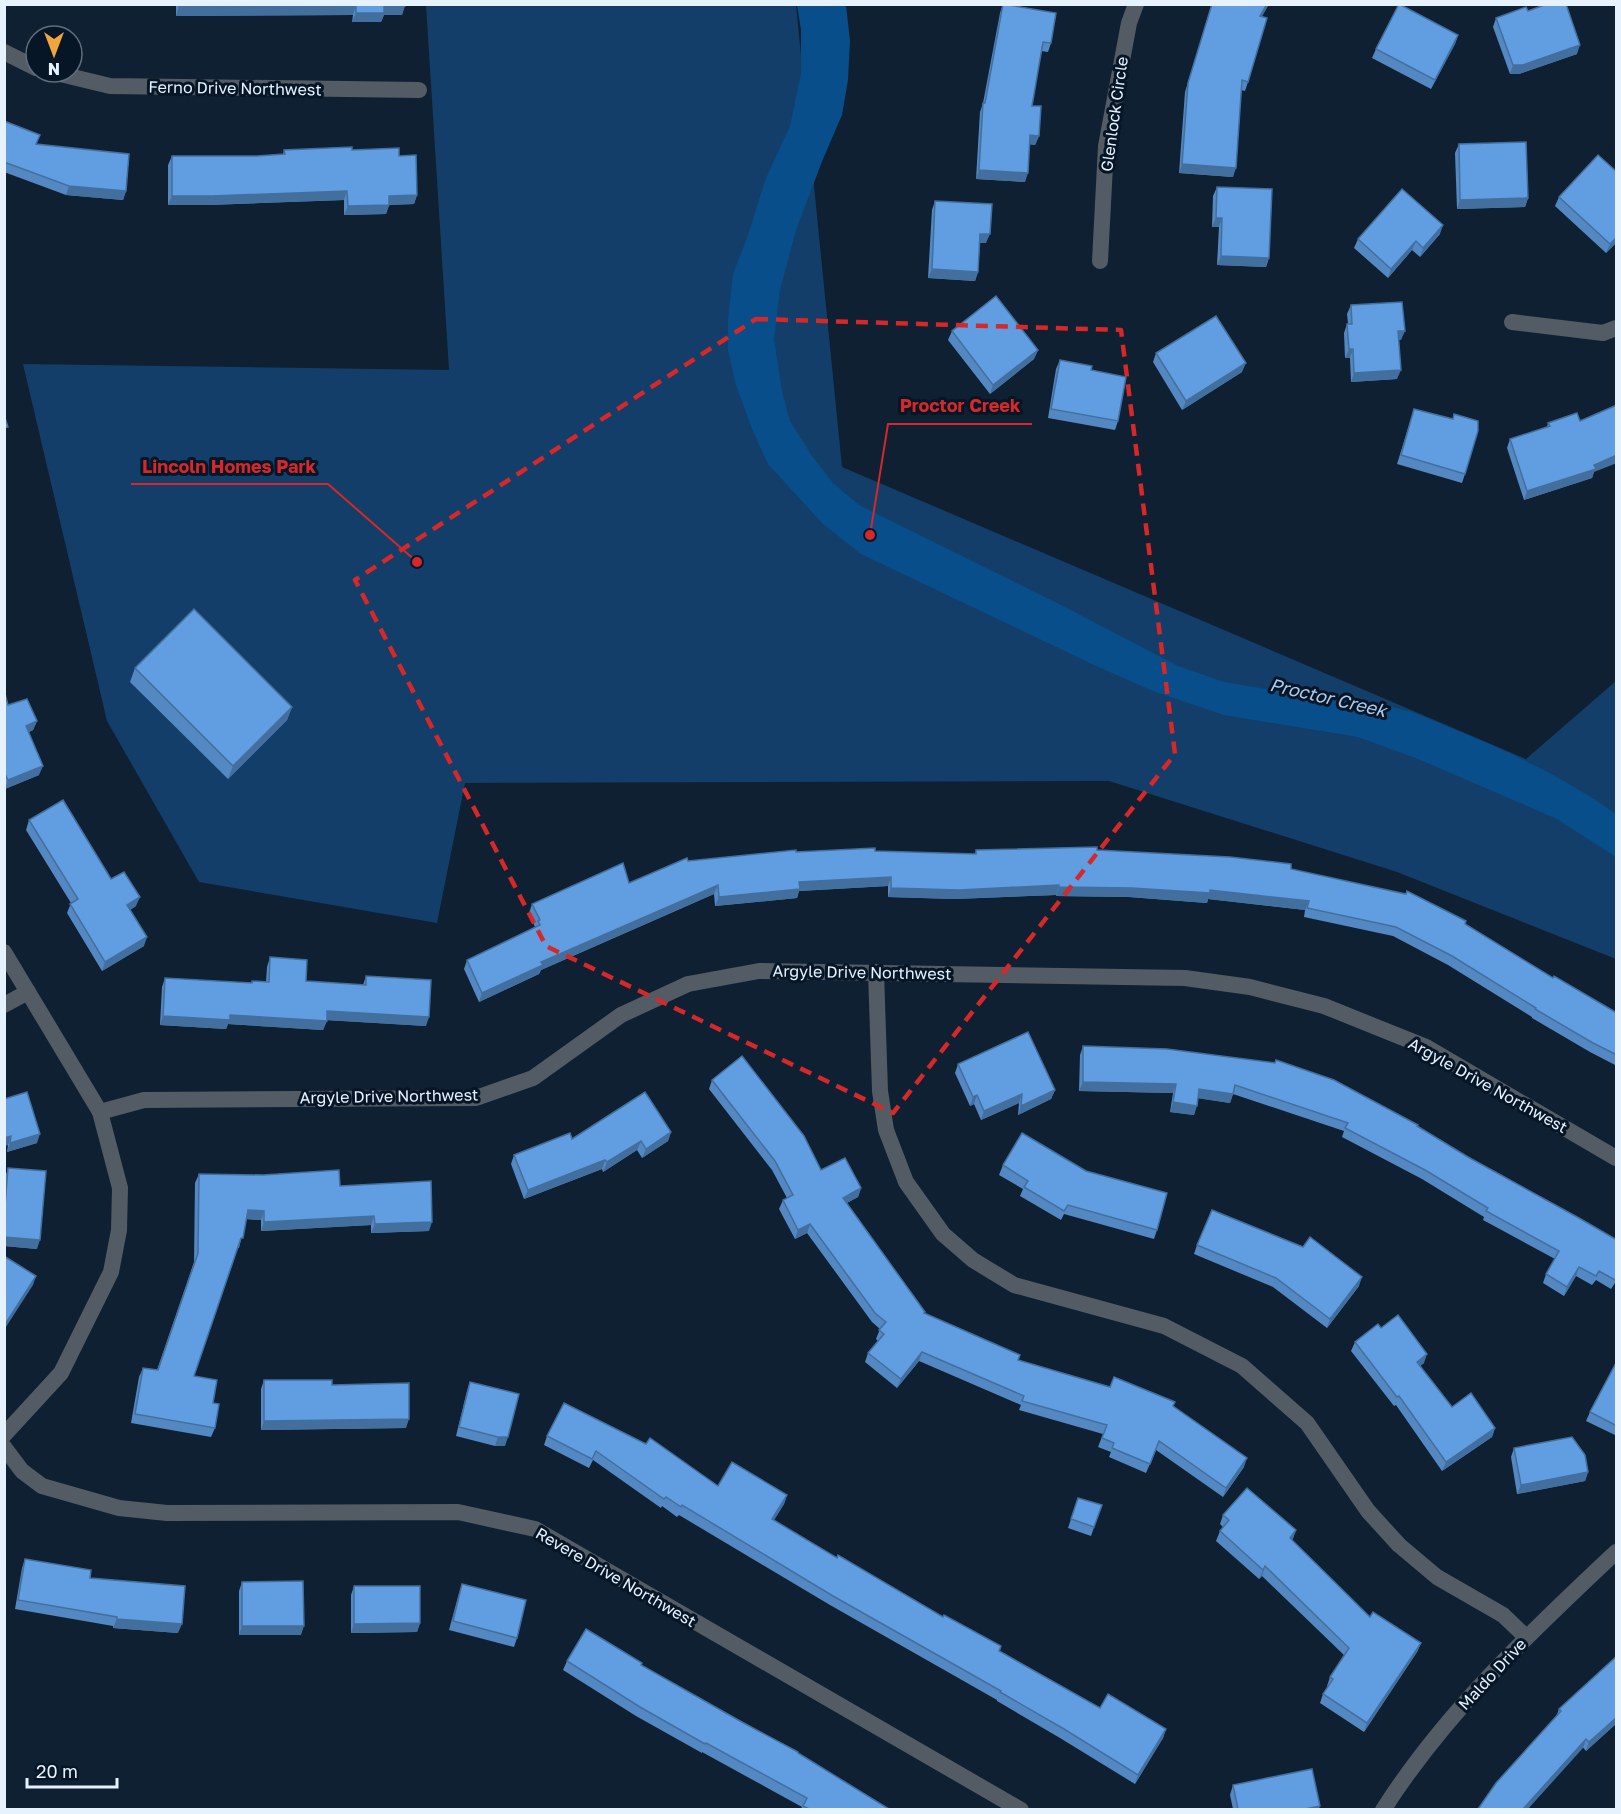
<svg xmlns="http://www.w3.org/2000/svg" width="1621" height="1814" font-family="'Golos Text',sans-serif">
  <style>
    .green { fill: #133e69 }
    .water { fill: #084e8a }
    .lines { fill: none; stroke-linecap: round; stroke-linejoin: round }
    .minor { stroke: #535b65; stroke-width: 16 }
    .wall { fill: #5388c2 }
    .shaded-wall { fill: #436f9e }
    .building { fill: #609ee1; stroke: #436f9e; stroke-width: 1.5 }
    .marked { fill: none; stroke: #d62828; stroke-width: 4.5; stroke-dasharray: 12 8; stroke-linejoin: round }
    .labels { text-anchor: middle; stroke-width: 6; stroke-linejoin: round; paint-order: stroke }
    .street-label { font-size: 16px; fill: #e7f2ff; stroke: #071627 }
    .water-label { font-size: 18px; font-style: italic; fill: #accbee; stroke: #071627 }
    .leader { fill: none; stroke: #d62828; stroke-width: 2 }
    .callout-dot { fill: #d62828; stroke: #071627; stroke-width: 2 }
    .callout-label { font-size: 18px; text-anchor: middle; font-weight: bold; fill: #d62828; stroke: #071627; stroke-width: 6; stroke-linejoin: round; paint-order: stroke }
  </style>
  <rect width="100%" height="100%" fill="#0f2032"/>
  <polygon class="green" points="426,5 796,5 842,467 1526,759 1616,681 1616,959 1397,872 1109,781 465,783 437,923 199,882 107,721 23,364 449,370"/>
  <path class="water" d="M797,5H846L850,41L848,80L842,115L823,159L796,230L780,290L774,339L782,391L790,421L812,456L834,484L859,505L1063,606L1178,666L1224,682L1290,693L1298,691C1336,696 1374,701 1411,712C1427,717 1443,725 1458,731C1513,753 1568,780 1616,814V857L1557,819L1418,759L1358,737L1224,715L1153,691L1096,666L861,554L823,524L768,464L752,429L736,385L728,350V320L733,274L747,238L766,178L790,126L801,74V30Z"/>
  <g class="lines">
    <g class="minor">
      <polyline points="4,52 36,68"/>
      <polyline points="52,72 110,86 419,90"/>
      <polyline points="1100,261 1106,146 1129,23 1136,4"/>
      <polyline points="1512,322 1603,333 1616,328"/>
      <polyline points="4,952 100,1112 120,1188 119,1230 111,1272 61,1373 4,1435"/>
      <polyline points="876,972 880,1091 886,1130 906,1182 943,1234 973,1260 1014,1285 1164,1326 1242,1366 1307,1423 1368,1511 1399,1545 1437,1577 1503,1615 1526,1637"/>
      <polyline points="4,1005 28,992"/>
      <polyline points="100,1112 144,1100 476,1098 533,1078 621,1015 688,984 759,971 1185,978 1250,987 1324,1006 1426,1047 1616,1158"/>
      <polyline points="4,1447 22,1471 42,1486 119,1508 167,1513 458,1512 535,1529 1021,1810"/>
      <path d="M1383,1810C1446,1711 1532,1631 1616,1552"/>
    </g>
  </g>
  <g class="wall">
    <polygon points="176,4 405,4 402,15 384,15 381,22 352,22 353,15 176,16"/>
    <polygon points="1003,4 1051,43 1048,52 1041,51 1032,106 1039,136 1035,145 1030,144 1025,182 976,179 980,112 983,103 1000,13"/>
    <polygon points="1212,4 1269,4 1262,16 1248,82 1245,91 1241,90 1233,177 1179,173 1185,92"/>
    <polygon points="1528,11 1577,54 1519,74 1510,74 1493,27 1496,18"/>
    <polygon points="1458,35 1455,44 1431,89 1372,58 1376,49"/>
    <polygon points="4,121 36,144 126,191 123,200 66,195 4,172"/>
    <polygon points="1459,144 1528,198 1525,207 1457,209 1455,153"/>
    <polygon points="284,150 352,150 399,156 417,195 414,204 389,205 386,214 344,215 344,200 209,205 168,205 168,165 172,156 257,156 283,154"/>
    <polygon points="1617,172 1617,242 1606,253 1555,206 1559,197"/>
    <polygon points="1217,187 1269,258 1266,267 1217,265 1219,227 1212,227 1213,196"/>
    <polygon points="935,201 986,243 980,243 978,272 975,281 928,278 932,210"/>
    <polygon points="1440,234 1420,257 1412,250 1388,278 1354,248 1358,239"/>
    <polygon points="1351,305 1401,340 1399,340 1397,379 1351,382 1350,358 1345,358 1344,333 1347,324 1348,324 1347,314"/>
    <polygon points="952,331 1038,350 1034,359 990,394 948,340"/>
    <polygon points="1156,353 1242,372 1182,410 1153,362"/>
    <polygon points="1060,360 1091,370 1118,421 1115,430 1048,418 1056,369"/>
    <polygon points="1414,409 1465,474 1462,483 1397,464"/>
    <polygon points="1548,423 1594,472 1592,478 1524,500 1507,448 1510,439 1547,427"/>
    <polygon points="135,668 292,707 287,720 228,779 130,682"/>
    <polygon points="4,690 8,705 37,721 33,730 29,732 39,775 5,789"/>
    <polygon points="29,820 111,879 136,906 130,910 144,946 102,971 67,913 71,903 26,830"/>
    <polygon points="976,850 1097,850 1291,869 1465,924 1553,978 1617,1013 1617,1066 1590,1052 1532,1018 1532,1017 1448,965 1393,936 1304,917 1305,910 1208,899 1207,903 1129,897 1056,896 1056,895 955,899 888,897 888,886 799,891 797,898 715,906 714,894 541,970 539,974 479,1002 464,969 467,960 535,927 529,913 532,904 629,883 688,861 796,852 875,851 975,854"/>
    <polygon points="270,957 306,981 363,985 366,976 426,1026 327,1020 323,1030 228,1024 226,1029 160,1025 162,987 165,978 252,983 252,981 266,982 267,967"/>
    <polygon points="1083,1046 1417,1127 1468,1157 1617,1240 1617,1280 1611,1289 1596,1280 1592,1285 1576,1276 1564,1296 1543,1283 1546,1274 1555,1259 1483,1220 1484,1217 1422,1179 1342,1137 1344,1131 1233,1094 1230,1103 1198,1098 1194,1115 1170,1112 1173,1093 1079,1091 1080,1055"/>
    <polygon points="958,1064 1055,1090 1051,1099 1018,1115 1019,1103 981,1120 974,1104 970,1106 955,1073"/>
    <polygon points="712,1080 821,1170 861,1188 858,1197 847,1203 925,1312 924,1314 1018,1360 1173,1406 1244,1467 1223,1497 1156,1450 1146,1473 1109,1457 1111,1452 1098,1447 1103,1434 1019,1410 1021,1405 919,1361 897,1388 865,1362 868,1353 878,1341 876,1339 880,1329 872,1322 807,1233 795,1239 779,1209 783,1200 787,1198 772,1170 709,1089"/>
    <polygon points="27,1092 37,1143 7,1152 8,1145 4,1146"/>
    <polygon points="671,1132 668,1141 642,1158 637,1150 603,1172 602,1169 524,1199 511,1164 514,1155 572,1139"/>
    <polygon points="1003,1165 1157,1230 1154,1239 1064,1214 1061,1220 1020,1196 1023,1189 999,1175"/>
    <polygon points="8,1168 37,1249 4,1246 4,1185 5,1178"/>
    <polygon points="199,1174 340,1186 429,1231 371,1233 371,1225 261,1231 261,1220 246,1219 239,1248 238,1248 194,1376 213,1403 215,1428 211,1437 131,1423 139,1377 143,1368 157,1370 194,1262 195,1183"/>
    <polygon points="1197,1245 1359,1286 1327,1328 1273,1287 1194,1254"/>
    <polygon points="1381,1328 1424,1363 1420,1366 1452,1407 1495,1428 1492,1437 1442,1471 1396,1405 1394,1406 1351,1351 1355,1342"/>
    <polygon points="1617,1361 1617,1436 1586,1421 1590,1412"/>
    <polygon points="264,1380 332,1385 406,1428 261,1430 261,1389"/>
    <polygon points="470,1382 505,1446 495,1446 456,1436 467,1391"/>
    <polygon points="547,1436 718,1486 787,1495 784,1504 774,1520 837,1558 943,1617 1001,1646 1000,1651 1100,1708 1166,1729 1163,1738 1135,1784 1060,1738 997,1701 997,1700 830,1605 679,1515 677,1517 662,1506 661,1508 593,1460 589,1468 544,1445"/>
    <polygon points="1514,1448 1588,1472 1585,1481 1517,1494 1511,1457"/>
    <polygon points="1078,1498 1102,1505 1091,1536 1068,1528"/>
    <polygon points="1223,1515 1296,1530 1292,1540 1370,1617 1421,1643 1417,1652 1364,1732 1320,1703 1323,1694 1328,1687 1327,1686 1330,1677 1345,1656 1262,1576 1259,1579 1216,1541 1220,1531 1223,1527 1220,1524"/>
    <polygon points="25,1559 90,1578 178,1633 113,1628 113,1626 15,1609 22,1568"/>
    <polygon points="242,1582 301,1635 239,1635 239,1591"/>
    <polygon points="462,1584 517,1638 514,1647 449,1630 459,1593"/>
    <polygon points="354,1586 420,1623 417,1632 351,1633 351,1595"/>
    <polygon points="1617,1656 1617,1723 1586,1751 1556,1717 1559,1709"/>
    <polygon points="567,1661 641,1665 798,1753 889,1809 801,1809 802,1807 702,1752 702,1753 636,1716 563,1670"/>
    <polygon points="1233,1785 1319,1809 1233,1809 1230,1795"/>
  </g>
  <g class="shaded-wall">
    <polygon points="1267,4 1269,4 1257,25 1260,16"/>
    <polygon points="356,5 353,15 176,16 179,6"/>
    <polygon points="384,5 405,6 402,15 384,15 381,22 352,22 356,13"/>
    <polygon points="1458,35 1455,44 1431,89 1435,80"/>
    <polygon points="1580,45 1577,54 1519,74 1510,74 1513,65"/>
    <polygon points="1030,135 1039,136 1035,145 1027,144"/>
    <polygon points="1182,164 1236,168 1233,177 1179,173"/>
    <polygon points="979,170 1028,173 1025,182 976,179"/>
    <polygon points="69,186 126,191 123,200 66,195"/>
    <polygon points="347,191 344,200 209,205 168,205 172,196"/>
    <polygon points="417,195 414,204 386,205 389,196"/>
    <polygon points="1528,198 1525,207 1457,209 1460,200"/>
    <polygon points="389,205 386,214 344,215 348,206"/>
    <polygon points="1216,218 1222,218 1219,227 1212,227"/>
    <polygon points="1443,225 1440,234 1420,257 1423,248"/>
    <polygon points="980,234 990,234 986,243 977,243"/>
    <polygon points="1617,237 1617,242 1606,253 1610,244"/>
    <polygon points="1416,241 1412,250 1388,278 1391,269"/>
    <polygon points="1221,256 1269,258 1266,267 1217,265"/>
    <polygon points="932,269 978,272 975,281 928,278"/>
    <polygon points="1398,331 1405,331 1401,340 1395,340"/>
    <polygon points="1349,349 1353,349 1350,358 1345,358"/>
    <polygon points="1038,350 1034,359 990,394 993,385"/>
    <polygon points="1246,363 1242,372 1182,410 1186,401"/>
    <polygon points="1401,370 1397,379 1351,382 1354,373"/>
    <polygon points="1617,455 1617,463 1594,472 1592,478 1524,500 1527,491"/>
    <polygon points="292,707 287,720 228,779 233,766"/>
    <polygon points="37,721 33,730 23,735 26,726"/>
    <polygon points="43,766 39,775 5,789 8,780"/>
    <polygon points="891,877 888,886 799,891 797,898 715,906 719,897 799,882"/>
    <polygon points="718,885 714,894 541,970 539,974 479,1002 482,993 541,962"/>
    <polygon points="1059,885 1056,895 955,899 888,897 891,888"/>
    <polygon points="1059,887 1210,890 1309,901 1305,910 1208,899 1207,903 1129,897 1056,896"/>
    <polygon points="140,897 136,906 124,914 127,905"/>
    <polygon points="147,937 144,946 102,971 105,962"/>
    <polygon points="327,1011 429,1017 426,1026 324,1020"/>
    <polygon points="230,1015 327,1021 323,1030 228,1024 226,1029 160,1025 163,1016"/>
    <polygon points="1083,1082 1176,1084 1173,1093 1079,1091"/>
    <polygon points="1199,1089 1233,1094 1230,1103 1196,1098"/>
    <polygon points="1055,1090 1051,1099 1018,1115 1021,1106"/>
    <polygon points="1022,1094 1019,1103 981,1120 984,1111"/>
    <polygon points="977,1095 974,1104 970,1106 973,1097"/>
    <polygon points="1173,1102 1197,1106 1194,1115 1170,1112"/>
    <polygon points="671,1132 668,1141 642,1158 646,1149"/>
    <polygon points="40,1134 37,1143 7,1152 10,1143"/>
    <polygon points="11,1136 8,1145 4,1146 4,1138"/>
    <polygon points="641,1141 637,1150 603,1172 607,1162"/>
    <polygon points="605,1160 602,1169 524,1199 528,1190"/>
    <polygon points="861,1188 858,1197 839,1207 843,1198"/>
    <polygon points="248,1210 264,1211 261,1220 245,1219"/>
    <polygon points="374,1216 371,1225 261,1231 264,1222"/>
    <polygon points="432,1222 429,1231 371,1233 375,1224"/>
    <polygon points="810,1224 807,1233 795,1239 798,1230"/>
    <polygon points="4,1237 40,1240 37,1249 4,1246"/>
    <polygon points="1579,1267 1576,1276 1564,1296 1567,1287"/>
    <polygon points="36,1276 33,1285 4,1330 4,1326"/>
    <polygon points="1362,1277 1359,1286 1327,1328 1330,1319"/>
    <polygon points="922,1352 919,1361 897,1388 901,1379"/>
    <polygon points="1427,1354 1424,1363 1414,1371 1417,1362"/>
    <polygon points="409,1419 406,1428 261,1430 264,1421"/>
    <polygon points="1495,1428 1492,1437 1442,1471 1446,1462"/>
    <polygon points="498,1437 508,1437 505,1446 495,1446"/>
    <polygon points="1247,1458 1244,1467 1223,1497 1226,1488"/>
    <polygon points="1588,1472 1585,1481 1517,1494 1521,1485"/>
    <polygon points="787,1495 784,1504 769,1528 772,1519"/>
    <polygon points="1296,1530 1293,1539 1287,1547 1290,1538"/>
    <polygon points="1265,1566 1262,1576 1259,1579 1263,1570"/>
    <polygon points="117,1619 182,1624 178,1633 113,1628"/>
    <polygon points="420,1623 417,1632 351,1633 354,1624"/>
    <polygon points="242,1626 304,1626 301,1635 239,1635"/>
    <polygon points="1421,1643 1417,1652 1364,1732 1367,1723"/>
    <polygon points="1617,1717 1617,1723 1586,1751 1589,1742"/>
    <polygon points="1166,1729 1163,1738 1135,1784 1138,1775"/>
    <polygon points="1586,1739 1583,1748 1528,1809 1523,1809"/>
    <polygon points="1320,1806 1319,1809 1305,1809"/>
  </g>
  <g class="building">
    <polygon points="179,4 405,4 405,6 384,5 384,13 356,13 356,5 179,6"/>
    <polygon points="1003,4 1056,13 1051,43 1043,42 1032,106 1041,106 1039,136 1030,135 1028,173 979,170 983,103 985,103"/>
    <polygon points="1212,4 1267,4 1260,16 1267,18 1248,82 1242,80 1236,168 1182,164 1188,83"/>
    <polygon points="1399,4 1458,35 1435,80 1376,49"/>
    <polygon points="1547,4 1566,4 1580,45 1523,65 1513,65 1496,18 1526,7 1528,11"/>
    <polygon points="4,121 40,135 36,144 129,154 126,191 69,186 4,162"/>
    <polygon points="1526,142 1528,198 1460,200 1459,144"/>
    <polygon points="352,147 352,150 399,148 399,156 416,155 417,195 389,196 389,205 348,206 347,191 212,196 172,196 172,156 257,156 285,154 284,150"/>
    <polygon points="1598,155 1617,172 1617,237 1610,244 1559,197"/>
    <polygon points="1217,187 1272,189 1269,258 1221,256 1222,218 1216,218"/>
    <polygon points="1402,189 1443,225 1423,248 1416,241 1391,269 1358,239"/>
    <polygon points="935,201 992,204 990,234 980,234 978,272 932,269"/>
    <polygon points="996,296 1038,350 993,385 952,331"/>
    <polygon points="1402,302 1405,331 1398,331 1401,370 1354,373 1353,349 1349,349 1347,324 1352,324 1351,305"/>
    <polygon points="1216,316 1246,363 1186,401 1156,353"/>
    <polygon points="1060,360 1092,366 1091,370 1126,377 1118,421 1051,409"/>
    <polygon points="1617,405 1617,455 1594,465 1596,469 1527,491 1510,439 1550,426 1548,423 1577,413 1580,421"/>
    <polygon points="1414,409 1453,419 1454,414 1478,421 1478,431 1465,474 1401,455"/>
    <polygon points="4,415 8,427 4,428"/>
    <polygon points="194,609 292,707 233,766 135,668"/>
    <polygon points="4,690 8,705 27,699 37,721 26,726 43,766 8,780 4,772"/>
    <polygon points="63,800 111,879 124,872 140,897 127,905 147,937 105,962 70,904 78,899 29,820"/>
    <polygon points="1097,847 1097,850 1230,857 1291,864 1291,869 1406,894 1407,891 1466,921 1465,924 1553,978 1554,976 1617,1013 1617,1055 1593,1043 1535,1009 1536,1008 1452,956 1396,927 1307,908 1309,901 1210,890 1210,893 1132,888 1059,887 1059,885 959,890 891,888 891,877 799,882 800,889 719,897 718,885 541,962 543,965 482,993 467,960 540,925 538,921 540,920 532,904 623,863 629,883 687,858 688,861 796,850 796,852 875,848 875,851 976,854 976,850"/>
    <polygon points="270,957 307,960 306,981 366,985 366,976 431,980 429,1017 327,1011 327,1021 230,1015 230,1020 163,1016 165,978 252,983 252,981 269,982"/>
    <polygon points="1028,1032 1055,1090 1021,1106 1022,1094 984,1111 977,1095 973,1097 958,1064"/>
    <polygon points="1083,1046 1167,1049 1275,1063 1276,1060 1334,1080 1418,1125 1417,1126 1468,1157 1579,1218 1617,1240 1617,1277 1615,1280 1599,1271 1596,1276 1579,1267 1567,1287 1546,1274 1559,1251 1486,1211 1488,1208 1425,1170 1345,1128 1348,1123 1235,1085 1233,1094 1199,1089 1197,1106 1173,1102 1176,1084 1083,1082"/>
    <polygon points="742,1056 804,1136 821,1170 845,1158 861,1188 843,1198 925,1312 924,1313 1020,1355 1018,1360 1110,1387 1114,1377 1175,1402 1173,1406 1247,1458 1226,1488 1159,1441 1150,1464 1112,1448 1114,1443 1102,1438 1107,1425 1022,1401 1024,1396 922,1352 901,1379 868,1353 884,1334 879,1330 886,1322 875,1313 810,1224 798,1230 783,1200 793,1195 775,1161 712,1080"/>
    <polygon points="27,1092 40,1134 10,1143 11,1136 4,1138 4,1099"/>
    <polygon points="645,1092 671,1132 646,1149 641,1141 607,1162 605,1160 528,1190 514,1155 570,1133 572,1139"/>
    <polygon points="1022,1133 1086,1171 1167,1193 1157,1230 1068,1205 1064,1211 1024,1187 1028,1181 1003,1165"/>
    <polygon points="8,1168 46,1171 40,1240 4,1237 4,1218"/>
    <polygon points="339,1170 340,1186 431,1181 432,1222 375,1224 374,1216 264,1222 264,1211 248,1210 243,1238 241,1238 194,1376 217,1380 213,1403 219,1404 215,1428 135,1414 143,1368 158,1370 198,1253 199,1174 263,1175"/>
    <polygon points="1212,1210 1303,1247 1310,1237 1362,1277 1330,1319 1276,1278 1197,1245"/>
    <polygon points="4,1256 36,1276 4,1326"/>
    <polygon points="1398,1315 1427,1354 1417,1362 1452,1407 1471,1393 1495,1428 1446,1462 1399,1396 1397,1397 1355,1342 1378,1324 1381,1328"/>
    <polygon points="1617,1361 1617,1426 1590,1412"/>
    <polygon points="264,1380 332,1380 332,1385 409,1383 409,1419 264,1421"/>
    <polygon points="470,1382 519,1394 508,1437 498,1437 459,1427"/>
    <polygon points="564,1403 646,1444 650,1438 718,1486 732,1462 787,1495 772,1519 837,1558 838,1555 943,1617 944,1615 1001,1646 999,1651 1100,1708 1108,1694 1166,1729 1138,1775 1064,1729 1000,1692 1001,1691 833,1596 682,1505 681,1507 666,1497 664,1499 596,1451 592,1459 547,1436"/>
    <polygon points="1572,1437 1585,1455 1588,1472 1521,1485 1514,1448"/>
    <polygon points="1247,1488 1296,1530 1290,1538 1370,1617 1373,1612 1421,1643 1367,1723 1323,1694 1333,1679 1330,1677 1349,1648 1265,1566 1263,1570 1220,1531 1229,1520 1223,1515"/>
    <polygon points="1078,1498 1102,1505 1094,1527 1071,1519"/>
    <polygon points="25,1559 91,1570 90,1578 185,1586 182,1624 117,1619 117,1617 18,1600"/>
    <polygon points="303,1581 304,1626 242,1626 242,1582"/>
    <polygon points="462,1584 526,1600 517,1638 453,1621"/>
    <polygon points="354,1586 420,1586 420,1623 354,1624"/>
    <polygon points="586,1629 642,1663 641,1665 740,1721 798,1752 798,1753 889,1809 809,1809 803,1806 807,1798 706,1743 705,1744 640,1707 567,1661"/>
    <polygon points="1617,1656 1617,1717 1589,1742 1586,1739 1523,1809 1478,1809 1496,1783 1561,1711 1559,1709"/>
    <polygon points="1312,1769 1320,1806 1305,1809 1238,1809 1233,1785"/>
  </g>
  <path class="marked" d="M756,319L1121,330L1175,754L893,1113L546,946L355,580Z"/>
  <g class="labels">
    <g class="street-label">
      <text transform="translate(235 88) rotate(1)" y="6">Ferno Drive Northwest</text>
      <text transform="translate(1114 114) rotate(-82)" y="6">Glenlock Circle</text>
      <text transform="translate(862 972) rotate(1)" y="6">Argyle Drive Northwest</text>
      <text transform="translate(1488 1085) rotate(29)" y="6">Argyle Drive Northwest</text>
      <text transform="translate(389 1096) rotate(-1)" y="6">Argyle Drive Northwest</text>
      <text transform="translate(616 1577) rotate(30)" y="6">Revere Drive Northwest</text>
      <text transform="translate(1492 1674) rotate(-47)" y="6">Maldo Drive</text>
    </g>
    <g class="water-label">
      <text transform="translate(1328 698) rotate(13)" y="6">Proctor Creek</text>
    </g>
  </g>
  <path class="leader" d="M870 535L888 424H1032M417 562L328 484H131"/>
  <g class="callout-dot">
    <circle cx="870" cy="535" r="6"/>
    <circle cx="417" cy="562" r="6"/>
  </g>
  <g class="callout-label">
    <text x="960" y="412">Proctor Creek</text>
    <text x="229" y="473">Lincoln Homes Park</text>
  </g>
  <rect width="1621" height="1814" fill="none" stroke="#e7f2ff" stroke-width="12"/>
  <g transform="translate(54 54) rotate(180)"><circle r="28" fill="#071627" stroke="#616e7d" stroke-width="1.5"/>
  <path d="M0-4.5L10 22L0 15L-10 22Z" fill="#f0a63f"/>
  <text y="-9" font-size="16" font-weight="bold" text-anchor="middle" fill="#e7f2ff">N</text>
  </g>
  <path d="M27 1778v9h90v-9" fill="none" stroke="#e7f2ff" stroke-width="3"/>
  <text x="36" y="1778" font-size="18" fill="#e7f2ff" stroke="#071627" stroke-width="4.5" paint-order="stroke">20 m</text>
</svg>
